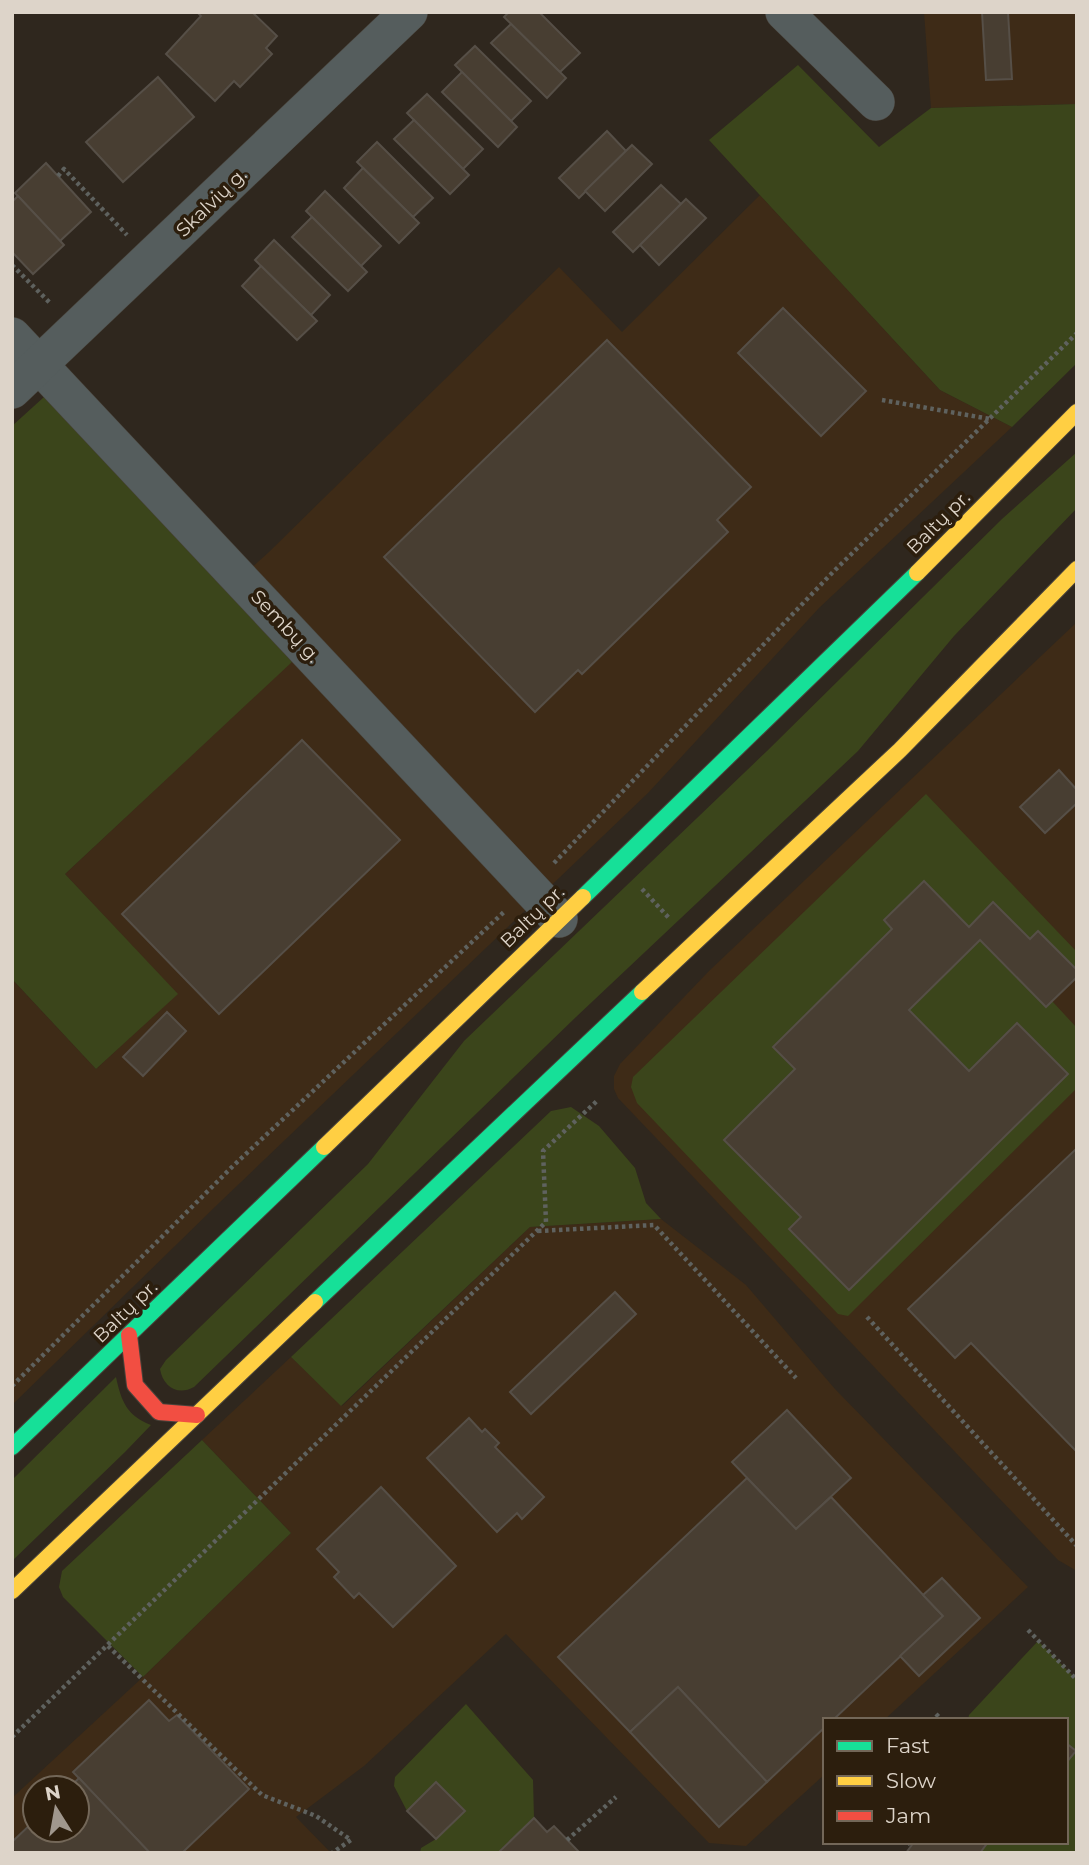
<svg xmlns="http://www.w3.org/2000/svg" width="1089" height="1865" font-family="Montserrat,sans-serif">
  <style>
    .built { fill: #3e2b17; fill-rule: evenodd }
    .green { fill: #3b451b }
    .building { fill: #483e32; stroke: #564f47; stroke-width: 2 }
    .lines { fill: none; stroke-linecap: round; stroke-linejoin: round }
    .street-casing { stroke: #49433b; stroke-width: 38 }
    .fast-casing { stroke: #49433b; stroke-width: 18 }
    .slow-casing { stroke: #49433b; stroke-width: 18 }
    .jam-casing { stroke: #49433b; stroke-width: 18 }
    .path { stroke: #5f625f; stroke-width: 4.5; stroke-dasharray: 3.5 3.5; stroke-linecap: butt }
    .street { stroke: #555d5d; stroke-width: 37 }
    .fast { stroke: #16e098; stroke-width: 16 }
    .slow { stroke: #ffcf43; stroke-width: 16 }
    .jam { stroke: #f24e42; stroke-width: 16 }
    .labels { text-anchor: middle; stroke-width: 7; stroke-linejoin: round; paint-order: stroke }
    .street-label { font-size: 19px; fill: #ddd4c9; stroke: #2c1e0d }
  </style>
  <rect width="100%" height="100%" fill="#2f271e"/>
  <g class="built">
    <polygon points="924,12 1077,12 1077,104 931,108"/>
    <polygon points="760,195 940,390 1012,427 819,608 648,793 219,1203 12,1405 12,979 96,1069 177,994 65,874 291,662 227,590 269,552 559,267 622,332"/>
    <polygon points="1077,622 1077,1571 1058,1560 618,1098 614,1089 614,1076 620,1064 709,971"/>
    <path d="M661,1219L746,1285L835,1389L1028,1587L884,1720H825V1774L746,1846L709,1843L506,1634L364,1766L296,1817L331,1853H12V1798L143,1677L291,1533L202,1440L291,1357L342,1406L530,1227ZM35,1788H77V1830H35Z"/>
  </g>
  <g class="green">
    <polygon points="798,65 879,147 931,108 1077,104 1077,363 1012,427 940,390 709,140"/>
    <polygon points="44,397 227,590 292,662 65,874 178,994 96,1069 12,979 12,426"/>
    <path d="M1077,452V508L954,636L858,751L576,1017L194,1387C178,1396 163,1387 160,1369L166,1360L368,1164L464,1041L767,751L1002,519Z"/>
    <polygon points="926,794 1077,952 1077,970 1030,939 994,902 969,927 924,881 884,920 892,929 773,1047 795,1069 724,1140 801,1217 789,1229 849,1290 1068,1074 1017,1023 969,1071 909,1010 980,940 1046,1007 1052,1001 1077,1028 1077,1088 848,1316 838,1314 637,1103 631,1087 633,1077"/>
    <polygon points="571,1107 599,1126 635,1168 646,1203 661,1219 530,1227 341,1406 291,1357 551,1111"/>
    <path d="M116,1377C121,1401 127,1416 151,1425L125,1452L12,1561V1480Z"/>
    <polygon points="202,1440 291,1533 143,1677 63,1597 59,1587 62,1571"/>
    <polygon points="1038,1641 1077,1680 1077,1853 980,1853 988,1842 1066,1842 1066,1763 1075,1751 1066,1743 1066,1720 968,1720 969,1715"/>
    <polygon points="466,1704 533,1780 534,1818 500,1850 502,1853 420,1853 421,1848 436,1839 465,1810 436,1782 407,1811 394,1786 395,1777"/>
  </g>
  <g class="building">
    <polygon points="197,12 252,12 277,36 266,48 272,54 240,87 234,81 215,101 166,54 201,16"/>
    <polygon points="509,12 539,12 580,53 560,72 504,17"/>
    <polygon points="982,12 1008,12 1012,79 986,80"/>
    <polygon points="511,24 566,78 547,98 491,43"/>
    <polygon points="475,46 531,101 511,121 455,65"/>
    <polygon points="462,72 517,127 498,147 442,92"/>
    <polygon points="158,77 194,117 123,182 86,142"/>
    <polygon points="427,94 483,149 463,169 407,113"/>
    <polygon points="414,120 469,175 450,194 394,139"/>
    <polygon points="607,131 626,151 579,198 559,178"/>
    <polygon points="377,142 433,198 413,217 357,162"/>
    <polygon points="632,145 652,164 605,211 585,191"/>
    <polygon points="46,163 91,212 60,241 15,193"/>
    <polygon points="363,168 419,223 399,243 344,188"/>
    <polygon points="661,185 681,204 633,252 613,232"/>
    <polygon points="325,191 381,246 361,266 306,211"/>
    <polygon points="18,196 64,245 33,274 12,252 12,202"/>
    <polygon points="686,199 706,218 659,265 640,245"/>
    <polygon points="312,217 367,272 348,291 292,237"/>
    <polygon points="274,240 330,295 311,315 255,260"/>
    <polygon points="261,266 317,321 297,340 242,286"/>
    <polygon points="783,308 866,391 821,436 738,353"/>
    <polygon points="607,340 751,487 717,520 728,532 582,674 578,670 535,712 384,557"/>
    <polygon points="302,740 400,840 219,1014 122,914"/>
    <polygon points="1059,770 1077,790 1077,803 1045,833 1020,807"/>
    <polygon points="924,881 969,927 993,902 1030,939 1038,931 1077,970 1077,977 1046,1007 980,940 909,1010 969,1071 1017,1023 1068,1074 849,1290 789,1229 801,1217 724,1140 795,1069 773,1047 892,929 884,920"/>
    <polygon points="167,1012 186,1031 143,1076 123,1057"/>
    <polygon points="1077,1148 1077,1452 971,1343 955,1358 908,1309"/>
    <polygon points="615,1292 636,1314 531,1414 510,1392"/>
    <polygon points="787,1410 851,1478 796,1529 732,1462"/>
    <polygon points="469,1418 482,1432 485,1429 499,1443 495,1447 544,1497 522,1519 517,1513 497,1532 427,1458"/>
    <polygon points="747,1478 796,1529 831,1497 943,1616 833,1720 825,1720 825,1727 767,1782 678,1687 630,1732 558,1657"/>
    <polygon points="381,1487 456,1566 393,1627 359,1593 354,1598 334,1577 339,1572 317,1549"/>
    <polygon points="942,1578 980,1618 919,1676 900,1656 943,1616 923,1595"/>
    <polygon points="678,1687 767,1782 719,1827 630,1732"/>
    <polygon points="149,1700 169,1721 177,1715 249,1789 182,1853 150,1853 73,1772"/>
    <polygon points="1066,1743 1076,1751 1066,1763"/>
    <polygon points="79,1778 150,1853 12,1853 12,1842 35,1820 35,1830 77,1830 77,1788 69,1788"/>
    <polygon points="436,1782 465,1811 436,1839 407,1811"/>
    <polygon points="534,1818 547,1832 554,1826 580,1853 502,1853 500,1851"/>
    <polygon points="914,1842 988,1842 980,1853 906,1853"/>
  </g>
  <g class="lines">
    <g class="street-casing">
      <g id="street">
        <polyline points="784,12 876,102"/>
        <polyline points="12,336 559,919"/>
        <polyline points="12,390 409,12"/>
      </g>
    </g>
    <g class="fast-casing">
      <g id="fast">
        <polyline points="583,897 917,573"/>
        <polyline points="315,1302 642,992"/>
        <polyline points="12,1447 324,1147"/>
      </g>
    </g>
    <g class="slow-casing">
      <g id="slow">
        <polyline points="917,573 1077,412"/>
        <polyline points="642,992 900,750 1077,569"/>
        <polyline points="324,1147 583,897"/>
        <polyline points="12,1591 315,1302"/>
      </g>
    </g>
    <g class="jam-casing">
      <polyline id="jam" points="129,1335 135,1385 159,1412 197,1415"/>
    </g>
    <g class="path">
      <polyline points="58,176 64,169 127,235"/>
      <polyline points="12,265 51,304"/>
      <polyline points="882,400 990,419"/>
      <polyline points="554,863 833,572 1077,333"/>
      <polyline points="642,889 669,918"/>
      <polyline points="538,1231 654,1225 796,1378"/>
      <polyline points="867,1317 1077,1546"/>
      <polyline points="12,1386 233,1166 505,911"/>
      <polyline points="1028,1630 1077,1680"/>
      <polyline points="108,1646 262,1795 316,1816 351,1840 332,1853"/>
      <polyline points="936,1714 942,1720"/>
      <polyline points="12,1737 546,1222 543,1151 598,1100"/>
      <polyline points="567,1840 616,1797"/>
      <polyline points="908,1842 911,1845"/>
    </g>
    <use href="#street" class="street"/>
    <use href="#fast" class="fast"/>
    <use href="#slow" class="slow"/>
    <use href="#jam" class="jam"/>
  </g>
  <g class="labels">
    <g class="street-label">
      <text transform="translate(211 202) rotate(-44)" y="7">Skalvių g.</text>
      <text transform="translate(938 522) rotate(-45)" y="7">Baltų pr.</text>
      <text transform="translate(286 626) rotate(47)" y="7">Sembų g.</text>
      <text transform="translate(532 916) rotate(-44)" y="7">Baltų pr.</text>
      <text transform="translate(125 1311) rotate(-44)" y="7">Baltų pr.</text>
    </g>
  </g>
  <rect width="1089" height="1865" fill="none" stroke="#ddd4c9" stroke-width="28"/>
  <rect x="823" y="1718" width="245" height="126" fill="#2c1e0d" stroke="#736758" stroke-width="2"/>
  <rect x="837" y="1741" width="35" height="10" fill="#16e098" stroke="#736758" stroke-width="2"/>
  <text x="886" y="1753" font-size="21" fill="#ddd4c9">Fast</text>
  <rect x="837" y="1776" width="35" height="10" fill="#ffcf43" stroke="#736758" stroke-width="2"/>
  <text x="886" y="1788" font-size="21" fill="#ddd4c9">Slow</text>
  <rect x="837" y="1811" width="35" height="10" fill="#f24e42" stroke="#736758" stroke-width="2"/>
  <text x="886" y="1823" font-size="21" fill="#ddd4c9">Jam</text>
  <g transform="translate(56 1809) rotate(349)"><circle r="33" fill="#2c1e0d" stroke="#736758" stroke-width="2"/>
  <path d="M0-5L12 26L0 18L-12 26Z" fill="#a0978d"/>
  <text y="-10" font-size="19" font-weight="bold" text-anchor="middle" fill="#ddd4c9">N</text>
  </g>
</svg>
